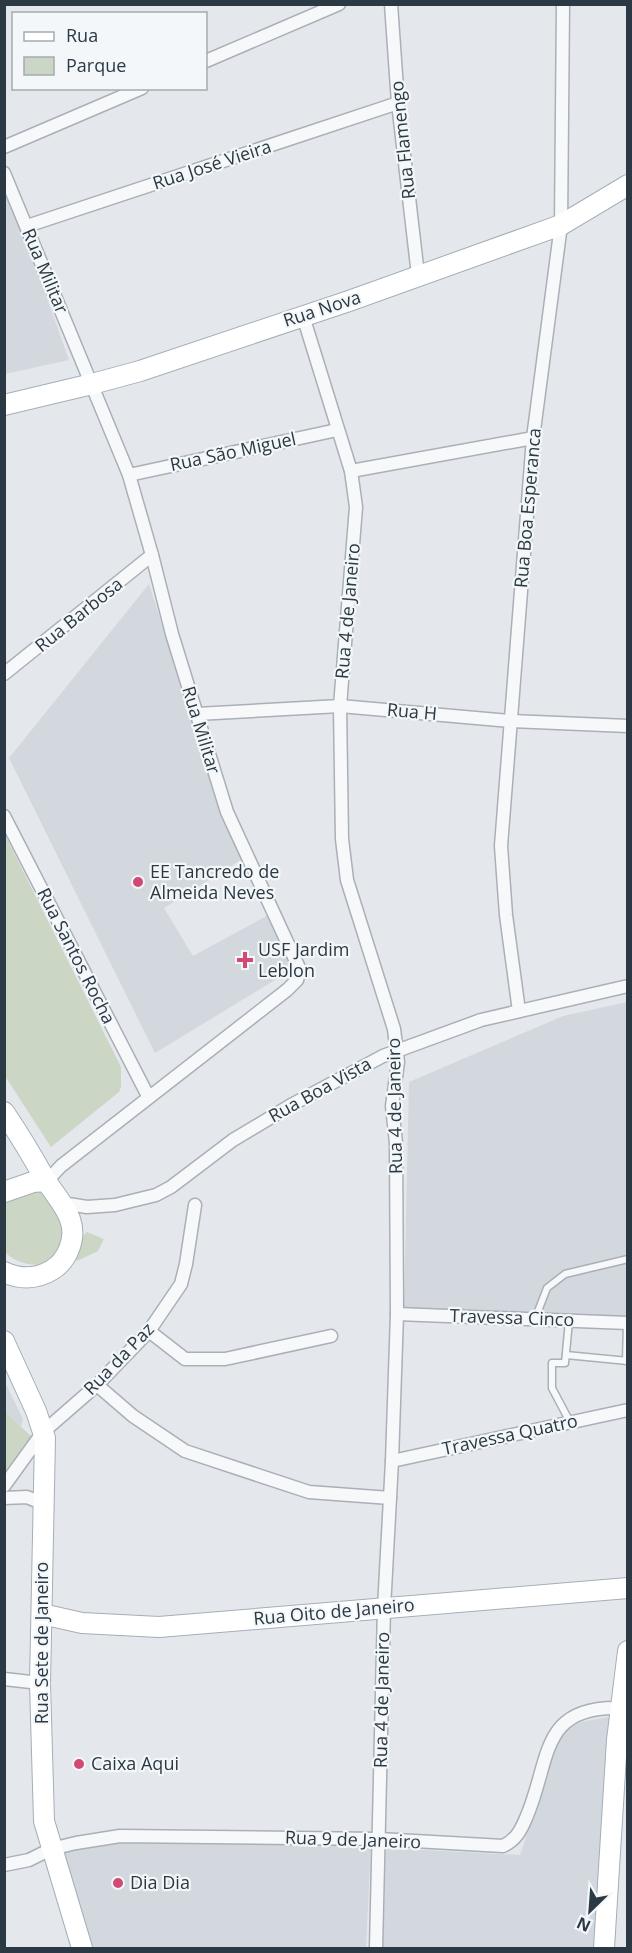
<svg xmlns="http://www.w3.org/2000/svg" width="632" height="1953" font-family="'Open Sans',sans-serif">
  <style>
    .built { fill: #d2d8de }
    .green { fill: #ccd6c5 }
    .lines { fill: none; stroke-linecap: round; stroke-linejoin: round }
    .service-casing { stroke: #a9b0b6; stroke-width: 9 }
    .minor-casing { stroke: #a9b0b6; stroke-width: 15 }
    .primary-casing { stroke: #a3afb8; stroke-width: 22 }
    .service { stroke: #f7f8fa; stroke-width: 6 }
    .minor { stroke: #f7f8fa; stroke-width: 12 }
    .primary { stroke: #fff; stroke-width: 20 }
    .poi-dot { fill: #d04a74; stroke: #f4f7f9; stroke-width: 2 }
    .labels { text-anchor: middle; stroke-width: 4.5; stroke-linejoin: round; paint-order: stroke }
    .street-label { font-size: 18px; fill: #2b3944; stroke: #f4f7f9 }
    .poi-label { font-size: 18px; fill: #2b3944; stroke: #f4f7f9; text-anchor: start }
  </style>
  <rect width="100%" height="100%" fill="#e4e8ec"/>
  <g class="built">
    <polygon points="4,178 69,360 5,374 4,373"/>
    <polygon points="149,584 197,735 247,856 164,908 193,956 272,913 293,969 155,1053 9,758"/>
    <polygon points="627,1002 627,1318 404,1308 409,1082 563,1016"/>
    <polygon points="5,1382 23,1419 21,1427 5,1412"/>
    <polygon points="613,1716 599,1948 383,1948 386,1848 520,1855 555,1749 566,1730 581,1722"/>
    <polygon points="134,1841 371,1844 366,1948 93,1948 63,1852"/>
  </g>
  <g class="green">
    <polygon points="5,835 121,1067 121,1087 119,1092 51,1147 5,1076"/>
    <path d="M37,1191L49,1194L70,1223C66,1233 63,1247 57,1255C44,1272 16,1264 5,1252V1203L13,1196Z"/>
    <polygon points="87,1232 104,1239 98,1251 77,1261 75,1256 83,1236"/>
    <polygon points="5,1412 32,1437 29,1445 5,1474"/>
  </g>
  <g class="lines">
    <g class="service-casing">
      <g id="service">
        <polyline points="535,1319 547,1288 565,1274 628,1259"/>
        <polyline points="569,1321 565,1363 552,1363 552,1388 570,1422"/>
        <polyline points="566,1355 628,1361"/>
        <polyline points="626,1361 627,1323"/>
      </g>
    </g>
    <g class="minor-casing">
      <g id="minor">
        <polyline points="391,4 398,103 418,275"/>
        <polyline points="206,61 339,4"/>
        <polyline points="4,147 142,88"/>
        <polyline points="4,173 129,475 152,555 172,634 227,812 300,970 297,980 287,990 61,1166 47,1181"/>
        <polyline points="27,226 398,103"/>
        <polyline points="303,316 351,471 356,507 340,706 342,839 347,880 394,1029 398,1062 392,1106 396,1143 397,1314 392,1461 384,1608 376,1948"/>
        <polyline points="351,471 533,438"/>
        <polyline points="129,475 337,430"/>
        <polyline points="4,674 152,555"/>
        <polyline points="197,714 340,706 511,721 628,726"/>
        <polyline points="4,816 148,1096"/>
        <polyline points="519,1011 506,915 501,846 533,438 561,225 563,4"/>
        <polyline points="62,1203 87,1207 115,1205 156,1195 171,1187 233,1140 293,1104 383,1056 481,1020 628,986"/>
        <polyline points="397,1314 628,1323"/>
        <polyline points="149,1331 185,1359 225,1359 331,1336"/>
        <polyline points="97,1385 133,1416 185,1451 309,1492 390,1498"/>
        <polyline points="392,1461 628,1410"/>
        <polyline points="4,1486 43,1432 97,1385 149,1331 181,1284 186,1264 195,1205"/>
        <polyline points="4,1498 27,1497 44,1504"/>
        <polyline points="4,1679 40,1683"/>
        <path d="M4,1865L29,1860L51,1849L76,1843L120,1836L379,1839L503,1846C516,1840 521,1830 526,1818C551,1762 538,1705 621,1708"/>
      </g>
    </g>
    <g class="primary-casing">
      <g id="primary">
        <polyline points="4,405 92,384 140,371 349,301 561,225 628,185"/>
        <path d="M4,1112C19,1134 32,1156 45,1179C59,1202 81,1220 69,1249C66,1257 60,1265 52,1270C37,1279 21,1280 4,1272"/>
        <polyline points="4,1192 33,1182 47,1181"/>
        <polyline points="4,1341 36,1411 45,1438 40,1683 44,1821 82,1948"/>
        <polyline points="42,1614 82,1623 159,1627 628,1588"/>
        <polyline points="604,1948 617,1740 628,1651"/>
      </g>
    </g>
    <use href="#service" class="service"/>
    <use href="#minor" class="minor"/>
    <use href="#primary" class="primary"/>
  </g>
  <g class="poi-dot">
    <circle cx="138" cy="882" r="6"/>
    <path d="M242 951h6v6h6v6h-6v6h-6v-6h-6v-6h6z"/>
    <circle cx="79" cy="1764" r="6"/>
    <circle cx="118" cy="1883" r="6"/>
  </g>
  <g class="labels">
    <g class="street-label">
      <text transform="translate(403 140) rotate(-96)" y="6">Rua Flamengo</text>
      <text transform="translate(212 165) rotate(-18)" y="6">Rua José Vieira</text>
      <text transform="translate(45 271) rotate(67)" y="6">Rua Militar</text>
      <text transform="translate(322 309) rotate(-18)" y="6">Rua Nova</text>
      <text transform="translate(233 452) rotate(-12)" y="6">Rua São Miguel</text>
      <text transform="translate(528 508) rotate(-85)" y="6">Rua Boa Esperanca</text>
      <text transform="translate(348 611) rotate(-85)" y="6">Rua 4 de Janeiro</text>
      <text transform="translate(79 615) rotate(-39)" y="6">Rua Barbosa</text>
      <text transform="translate(412 712) rotate(5)" y="6">Rua H</text>
      <text transform="translate(201 730) rotate(73)" y="6">Rua Militar</text>
      <text transform="translate(76 956) rotate(63)" y="6">Rua Santos Rocha</text>
      <text transform="translate(320 1090) rotate(-29)" y="6">Rua Boa Vista</text>
      <text transform="translate(395 1106) rotate(-91)" y="6">Rua 4 de Janeiro</text>
      <text transform="translate(512 1318) rotate(2)" y="6">Travessa Cinco</text>
      <text transform="translate(119 1359) rotate(-46)" y="6">Rua da Paz</text>
      <text transform="translate(510 1435) rotate(-12)" y="6">Travessa Quatro</text>
      <text transform="translate(334 1612) rotate(-5)" y="6">Rua Oito de Janeiro</text>
      <text transform="translate(42 1643) rotate(-90)" y="6">Rua Sete de Janeiro</text>
      <text transform="translate(382 1700) rotate(-89)" y="6">Rua 4 de Janeiro</text>
      <text transform="translate(353 1840) rotate(2)" y="6">Rua 9 de Janeiro</text>
    </g>
    <g class="poi-label">
      <text x="150" y="878">EE Tancredo de<tspan x="150" dy="21">Almeida Neves</tspan></text>
      <text x="258" y="956">USF Jardim<tspan x="258" dy="21">Leblon</tspan></text>
      <text x="91" y="1770">Caixa Aqui</text>
      <text x="130" y="1889">Dia Dia</text>
    </g>
  </g>
  <rect width="632" height="1953" fill="none" stroke="#2b3944" stroke-width="12"/>
  <rect x="12" y="12" width="195" height="78" fill="#f4f7f9" stroke="#a4abb1" stroke-width="1.5"/>
  <rect x="24" y="32" width="30" height="9" fill="#ffffff" stroke="#a4abb1" stroke-width="1.5"/>
  <text x="66" y="42" font-size="18" fill="#2b3944">Rua</text>
  <rect x="24" y="57" width="30" height="18" fill="#ccd6c5" stroke="#a4abb1" stroke-width="1.5"/>
  <text x="66" y="72" font-size="18" fill="#2b3944">Parque</text>
  <g transform="translate(590 1911) rotate(205)" stroke="#f4f7f9" stroke-width="4.5" paint-order="stroke">
  <path d="M0-4.5L10 22L0 15L-10 22Z" fill="#2b3944"/>
  <text y="-9" font-size="16" font-weight="bold" text-anchor="middle" fill="#2b3944">N</text>
  </g>
</svg>
